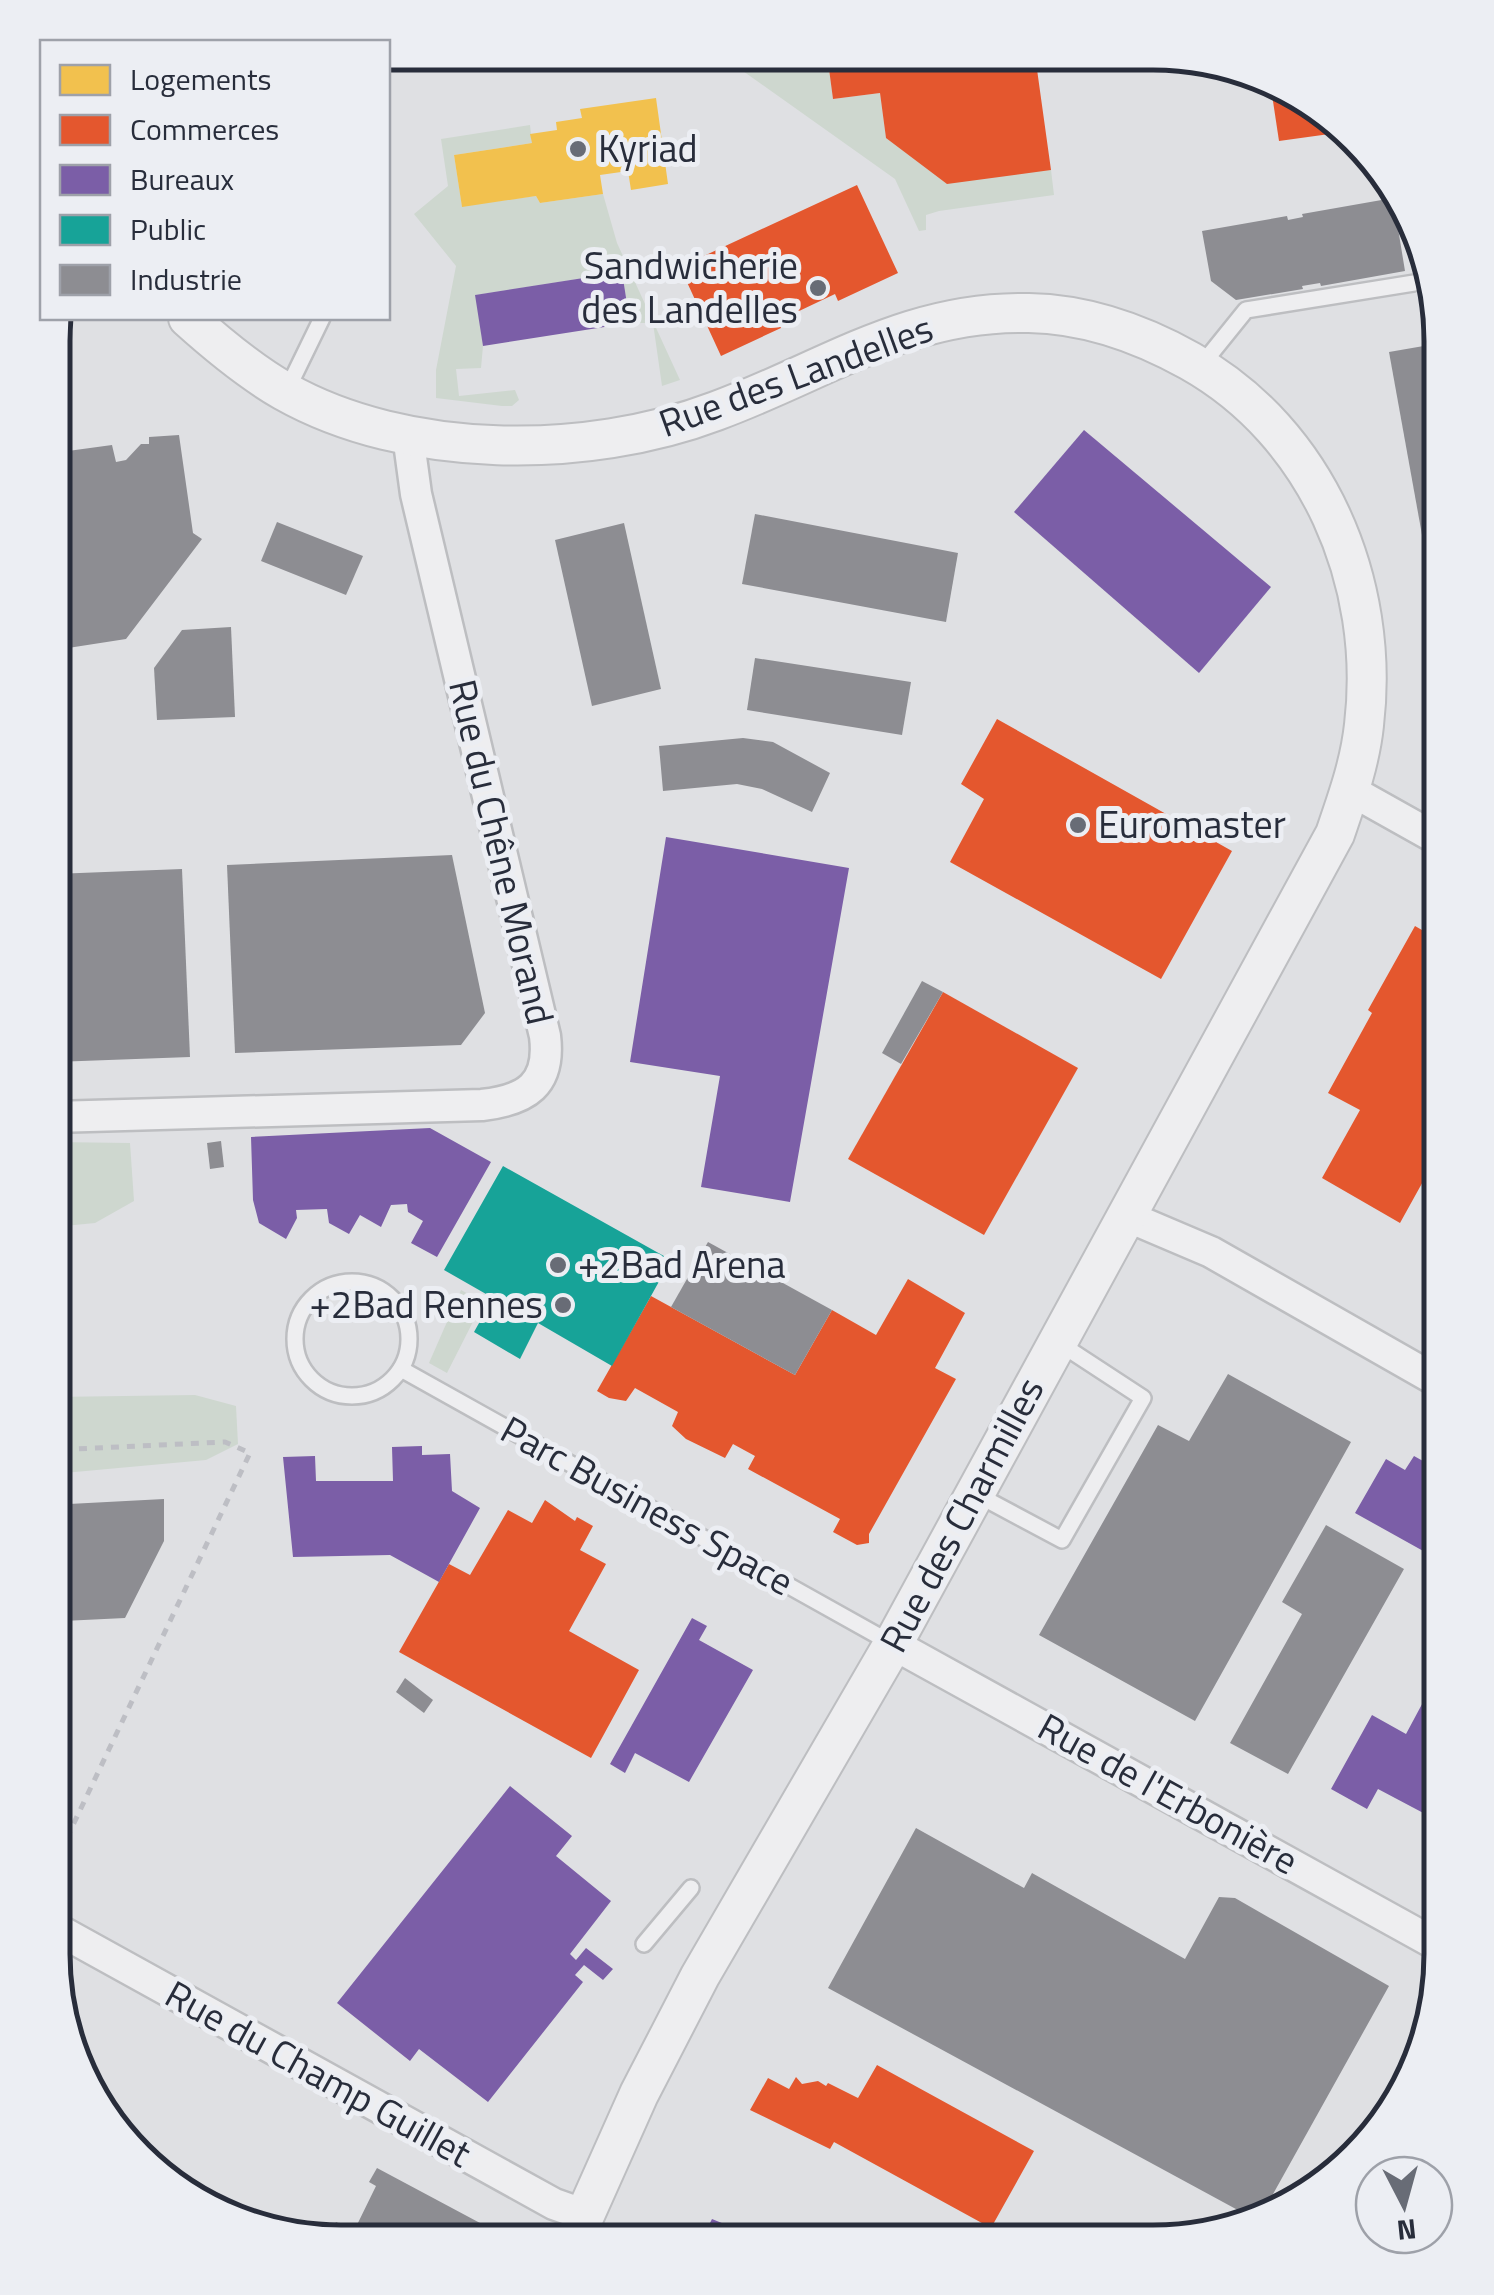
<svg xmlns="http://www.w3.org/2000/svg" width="1494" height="2295" font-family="'Titillium Web',sans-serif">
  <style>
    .green { fill: #ced7cf }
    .homes { fill: #f2c14e }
    .shops { fill: #e4572e }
    .offices { fill: #7b5ea7 }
    .public { fill: #17a398 }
    .industry { fill: #8d8d92 }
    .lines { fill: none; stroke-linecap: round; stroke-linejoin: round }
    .service-casing { stroke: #bdbec1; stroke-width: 20 }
    .minor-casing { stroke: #bdbec1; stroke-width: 35 }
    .tertiary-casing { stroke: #bdbec1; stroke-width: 42 }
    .path { stroke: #bdbec4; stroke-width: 5; stroke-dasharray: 8 8; stroke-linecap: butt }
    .service { stroke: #eeeef0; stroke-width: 15 }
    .minor { stroke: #eeeef0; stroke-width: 30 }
    .tertiary { stroke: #eeeef0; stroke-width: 38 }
    .poi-dot { fill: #686c76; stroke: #eceef3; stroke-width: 4 }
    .labels { text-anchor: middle; stroke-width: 10; stroke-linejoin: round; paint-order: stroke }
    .poi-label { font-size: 38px; fill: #282d3b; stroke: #eceef3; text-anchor: start }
    .street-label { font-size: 38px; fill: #282d3b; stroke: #eceef3 }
    .rim { fill: none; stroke: #282d3b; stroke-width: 5 }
  </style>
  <rect width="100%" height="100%" fill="#dfe0e3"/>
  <g class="green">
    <polygon points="719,54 784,54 786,67 828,61 833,99 880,93 886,138 1051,170 1054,195 939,211 926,215 926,230 919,231 895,179"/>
    <polygon points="530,125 532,143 454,155 462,206 536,196 540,203 603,194 617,243 680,380 662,386 653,323 630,323 622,272 476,295 483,346 481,368 456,369 459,396 515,390 519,400 512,406 502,406 436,398 436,370 456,266 414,214 448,186 441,139"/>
    <polygon points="54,1142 130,1143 134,1201 95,1223 54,1227"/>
    <polygon points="461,1290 483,1302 447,1373 429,1363"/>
    <polygon points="195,1395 236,1406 238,1444 206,1460 53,1474 53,1397"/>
  </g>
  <polygon class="homes" points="656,98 668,184 631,190 628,171 600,175 603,194 540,203 536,196 462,207 454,155 532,143 530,134 557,130 556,122 582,118 580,109"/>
  <g class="shops">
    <polygon points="827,54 1035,55 1051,170 947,184 886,138 880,93 833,99"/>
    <polygon points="1271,88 1329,112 1344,132 1279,141"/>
    <polygon points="857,185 898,273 838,301 835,294 778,321 781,328 721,356 680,267"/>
    <polygon points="997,719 1232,851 1161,979 950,862 984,799 961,784"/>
    <polygon points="1415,926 1441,941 1441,1149 1400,1223 1322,1178 1360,1110 1328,1093 1372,1013 1368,1010"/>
    <polygon points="943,992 1078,1068 984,1235 848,1159"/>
    <polygon points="908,1279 965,1313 935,1368 956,1379 869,1534 869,1543 857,1545 833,1532 840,1519 748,1469 755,1456 733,1444 725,1458 686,1439 672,1426 678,1412 635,1388 626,1401 609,1398 597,1391 651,1296 795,1375 832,1310 876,1335"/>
    <polygon points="545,1500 575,1521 577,1517 593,1526 580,1550 606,1564 569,1631 639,1670 591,1758 399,1652 449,1564 470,1575 508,1510 532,1523"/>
    <polygon points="877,2065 1034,2151 991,2228 834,2142 830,2149 750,2110 768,2078 789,2089 796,2077 802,2084 818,2081 826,2086 828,2083 858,2098"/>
  </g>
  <g class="offices">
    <polygon points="622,272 630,323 483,346 475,295"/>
    <polygon points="1084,430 1271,587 1199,673 1014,512"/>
    <polygon points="666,837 849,868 790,1202 701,1187 720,1076 630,1062"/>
    <polygon points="430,1128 491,1162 437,1257 411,1243 423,1221 408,1212 407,1204 391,1205 381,1227 360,1215 349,1234 329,1223 327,1209 296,1210 297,1218 286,1239 259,1223 253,1200 251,1137"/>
    <polygon points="422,1446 422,1455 450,1454 452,1491 480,1508 439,1582 390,1555 293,1557 283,1457 315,1456 316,1481 393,1481 392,1447"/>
    <polygon points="1414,1456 1441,1471 1441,1546 1434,1557 1355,1513 1386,1459 1405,1470"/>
    <polygon points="692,1618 707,1626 699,1640 753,1670 689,1782 635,1753 625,1773 610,1764"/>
    <polygon points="1436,1678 1441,1680 1441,1832 1425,1823 1429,1816 1378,1789 1367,1809 1331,1789 1372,1715 1406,1734"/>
    <polygon points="510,1786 572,1836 556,1856 611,1901 570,1954 576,1960 586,1948 613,1969 603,1980 584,1965 575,1975 583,1982 488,2102 419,2049 410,2061 337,2003"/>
    <polygon points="712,2219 766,2241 693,2241 696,2232 704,2235"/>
  </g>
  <polygon class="public" points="503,1166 671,1260 612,1366 538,1323 520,1359 474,1332 493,1298 444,1270"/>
  <g class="industry">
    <polygon points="1393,198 1405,271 1321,286 1320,283 1302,286 1303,289 1236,300 1211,281 1202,231 1287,216 1288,220 1303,217 1302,214"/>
    <polygon points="1441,343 1441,543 1424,546 1389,352"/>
    <polygon points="179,435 193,533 202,539 126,639 68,648 59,572 55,569 55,543 61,537 55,468 68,451 112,445 116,462 126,460 141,444 149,444 149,437"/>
    <polygon points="755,514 958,553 946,622 742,584"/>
    <polygon points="277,522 363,556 346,595 261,561"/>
    <polygon points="624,523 661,689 592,706 555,540"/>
    <polygon points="231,627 235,717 157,720 154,668 182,630"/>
    <polygon points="755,658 911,682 902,735 747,710"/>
    <polygon points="743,738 773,742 830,773 812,812 762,789 737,784 663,791 659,746"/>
    <polygon points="452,855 485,1013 461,1045 235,1053 227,865"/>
    <polygon points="182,869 190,1057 54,1062 54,874"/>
    <polygon points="922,981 943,992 901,1064 882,1053"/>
    <polygon points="221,1141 224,1167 210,1169 207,1143"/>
    <polygon points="708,1242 832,1310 795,1375 671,1307"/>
    <polygon points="1228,1374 1351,1442 1195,1721 1039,1635 1158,1425 1189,1441"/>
    <polygon points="164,1499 164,1541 125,1618 63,1621 59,1551 70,1552 69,1504"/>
    <polygon points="1326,1525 1404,1569 1288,1774 1230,1743 1302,1614 1282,1602"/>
    <polygon points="405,1678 433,1700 424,1713 396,1692"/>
    <polygon points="916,1828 1024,1888 1032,1873 1185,1959 1219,1897 1235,1898 1389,1986 1258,2221 828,1988"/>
    <polygon points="377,2168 495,2231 490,2241 328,2238 336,2222 354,2231 376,2186 369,2182"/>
  </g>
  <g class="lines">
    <g class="service-casing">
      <g id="service">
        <polyline points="1200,367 1246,310 1414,283"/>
        <polyline points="286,392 322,318"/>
        <circle cx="352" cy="1339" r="57"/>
        <polyline points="401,1369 891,1643"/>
        <polyline points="976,1494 1062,1540 1143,1398 1059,1343"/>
        <polyline points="644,1944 691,1888"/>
      </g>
    </g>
    <g class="minor-casing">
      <g id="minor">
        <polyline points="1350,790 1441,841"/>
        <path d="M54,1117L482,1105C526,1100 551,1085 545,1036L416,494L408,435"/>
        <polyline points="1124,1215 1211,1252 1441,1383"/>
        <polyline points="893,1644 1441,1947"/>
        <polyline points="53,1927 554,2204 585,2215"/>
      </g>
    </g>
    <g class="tertiary-casing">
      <path id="tertiary" d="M188,318C218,345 249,371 284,391C406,460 587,460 716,411C825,371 907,310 1029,313C1086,314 1140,333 1190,361C1318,433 1381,582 1364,725C1360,763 1347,799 1335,834L893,1644L700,1976L639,2094L585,2215L577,2241"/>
    </g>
    <polyline class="path" points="53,1867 250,1453 225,1442 53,1450"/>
    <use href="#service" class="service"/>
    <use href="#minor" class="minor"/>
    <use href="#tertiary" class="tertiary"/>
  </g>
  <g class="poi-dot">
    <circle cx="578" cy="149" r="10"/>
    <circle cx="818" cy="288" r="10"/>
    <circle cx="1078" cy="825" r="10"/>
    <circle cx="558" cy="1265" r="10"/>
    <circle cx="563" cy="1305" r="10"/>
  </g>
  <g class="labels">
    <g class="poi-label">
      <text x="598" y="162">Kyriad</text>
      <text x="798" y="279" text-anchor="end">Sandwicherie<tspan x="798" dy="44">des Landelles</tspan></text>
      <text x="1098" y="838">Euromaster</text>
      <text x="578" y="1278">+2Bad Arena</text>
      <text x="543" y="1318" text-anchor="end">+2Bad Rennes</text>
    </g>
    <g class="street-label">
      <text transform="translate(796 376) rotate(-20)" y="13">Rue des Landelles</text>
      <text transform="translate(501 852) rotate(77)" y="13">Rue du Chêne Morand</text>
      <text transform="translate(647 1506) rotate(29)" y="13">Parc Business Space</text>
      <text transform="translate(962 1515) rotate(-62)" y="13">Rue des Charmilles</text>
      <text transform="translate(1168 1794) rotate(29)" y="13">Rue de l'Erbonière</text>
      <text transform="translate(318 2074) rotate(29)" y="13">Rue du Champ Guillet</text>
    </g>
  </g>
  <path d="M0 0H1494V2295H0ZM341 70H1153A271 271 0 0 1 1424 341V1954A271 271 0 0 1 1153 2225H341A271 271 0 0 1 70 1954V341A271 271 0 0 1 341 70Z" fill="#eceef3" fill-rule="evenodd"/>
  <path class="rim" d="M341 70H1153A271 271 0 0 1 1424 341V1954A271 271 0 0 1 1153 2225H341A271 271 0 0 1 70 1954V341A271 271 0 0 1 341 70Z"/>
  <rect x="40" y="40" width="350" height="280" fill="#eceef3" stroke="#9ea1a9" stroke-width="2.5"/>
  <rect x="60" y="65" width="50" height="30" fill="#f2c14e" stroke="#9ea1a9" stroke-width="2.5"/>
  <text x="130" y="90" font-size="30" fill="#282d3b">Logements</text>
  <rect x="60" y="115" width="50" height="30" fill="#e4572e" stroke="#9ea1a9" stroke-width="2.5"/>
  <text x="130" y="140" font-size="30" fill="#282d3b">Commerces</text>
  <rect x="60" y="165" width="50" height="30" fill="#7b5ea7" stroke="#9ea1a9" stroke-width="2.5"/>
  <text x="130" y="190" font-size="30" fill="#282d3b">Bureaux</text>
  <rect x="60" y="215" width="50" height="30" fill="#17a398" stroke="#9ea1a9" stroke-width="2.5"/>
  <text x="130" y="240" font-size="30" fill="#282d3b">Public</text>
  <rect x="60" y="265" width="50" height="30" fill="#8d8d92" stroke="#9ea1a9" stroke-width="2.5"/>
  <text x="130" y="290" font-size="30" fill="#282d3b">Industrie</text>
  <g transform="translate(1404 2205) rotate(174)"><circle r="48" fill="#eceef3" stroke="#9ea1a9" stroke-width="2.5"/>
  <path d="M0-8L18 38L0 25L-18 38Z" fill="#686c76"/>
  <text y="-15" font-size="28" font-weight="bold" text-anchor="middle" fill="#282d3b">N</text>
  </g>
</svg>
